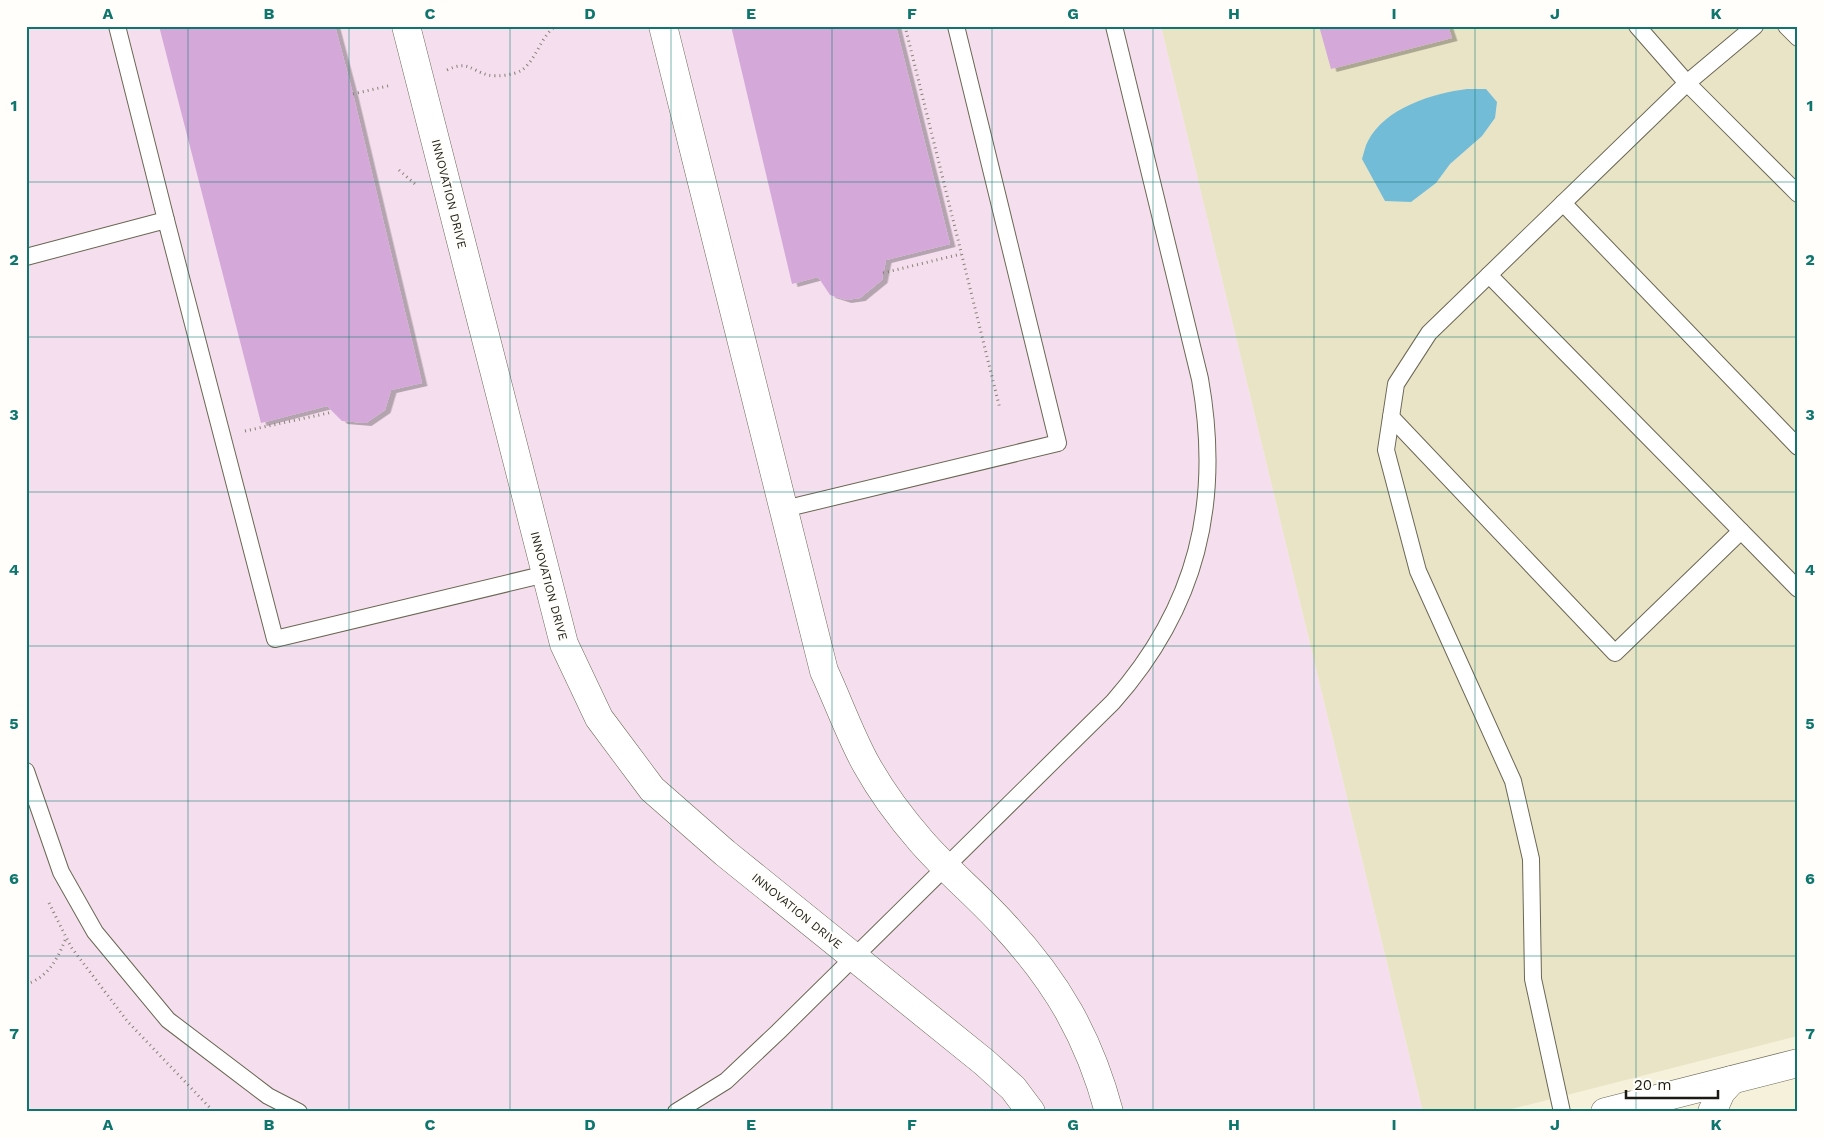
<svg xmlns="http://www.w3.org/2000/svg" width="1824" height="1138" font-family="'Work Sans',sans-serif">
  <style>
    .commercial { fill: #f5dfee }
    .built { fill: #eae4c7 }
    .water { fill: #72bcd7 }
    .building { fill: #d4a9da; filter: url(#shadow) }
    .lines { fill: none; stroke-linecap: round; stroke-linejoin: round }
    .lane-casing { stroke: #6b6754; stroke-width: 18 }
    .street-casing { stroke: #6b6754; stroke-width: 29 }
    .secondary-casing { stroke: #6b6754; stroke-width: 29 }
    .path { stroke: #858274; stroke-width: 3; stroke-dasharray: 1 4; stroke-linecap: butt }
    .lane { stroke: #fff; stroke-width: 16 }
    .street { stroke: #fff; stroke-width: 28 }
    .secondary { stroke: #fff; stroke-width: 28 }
    .grid { fill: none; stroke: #0f766e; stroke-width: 1; stroke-opacity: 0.55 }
    .labels { text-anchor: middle; stroke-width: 4; stroke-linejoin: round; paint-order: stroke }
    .street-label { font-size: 12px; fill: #1c1b13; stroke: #fffefa }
    .neatline { fill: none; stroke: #0f766e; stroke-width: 2 }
    .grid-label { font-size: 16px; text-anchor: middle; font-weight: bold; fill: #0f766e }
  </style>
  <defs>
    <filter id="shadow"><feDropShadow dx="5.5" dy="3" stdDeviation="0" flood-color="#0004"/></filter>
  </defs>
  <rect width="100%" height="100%" fill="#f5f1db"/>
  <polygon class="commercial" points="26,26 1161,26 1423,1112 26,1112"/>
  <polygon class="built" points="1161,26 1798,26 1798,1036 1500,1112 1423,1112"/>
  <path class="water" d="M1467,89H1486L1497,102L1495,118L1482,136L1450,164L1436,183L1411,202L1385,201L1362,159C1364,153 1365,146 1368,141C1385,108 1433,93 1467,89Z"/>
  <g class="building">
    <polygon points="159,26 335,26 353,94 422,383 391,390 385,410 366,423 342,421 327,406 261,423"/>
    <polygon points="731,26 896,26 950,244 886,260 882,280 860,298 846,300 830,295 818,277 792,284"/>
    <polygon points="1319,26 1448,26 1452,38 1331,69"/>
  </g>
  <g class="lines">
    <g class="lane-casing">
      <g id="lane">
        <polyline points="117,26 166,220"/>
        <polyline points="1637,26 1687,83 1798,194"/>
        <polyline points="1786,26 1798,38"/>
        <polyline points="1563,203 1798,447"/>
        <polyline points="26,257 166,220 275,639 546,574"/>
        <polyline points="1391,417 1615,653 1741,531 1489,275"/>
        <polyline points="784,509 1058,443 956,26"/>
        <polyline points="1741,531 1798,589"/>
        <polyline points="26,771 61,872 95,932 168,1020 268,1096 299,1112"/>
        <path d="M676,1112L726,1081L778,1032L1113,702C1197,607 1222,503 1200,379L1114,26"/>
        <polyline points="1562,1112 1533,979 1531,859 1513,781 1418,571 1386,450 1396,384 1429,333 1687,83 1755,26"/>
      </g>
    </g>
    <g class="street-casing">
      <g id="street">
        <polyline points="406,26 564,644 599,718 652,789 725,853 984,1062 1013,1088 1031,1112"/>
        <path d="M663,26L824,671C838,701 850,735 866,764C881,791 901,818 921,841C947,871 978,896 1004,925C1057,982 1089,1037 1109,1112"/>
      </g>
    </g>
    <g class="secondary-casing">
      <g id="secondary">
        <polyline points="1605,1112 1798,1063"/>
        <polyline points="1712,1112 1721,1092 1732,1080"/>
      </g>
    </g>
    <g class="path">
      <polyline points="614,26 624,26"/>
      <polyline points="905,26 1000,409"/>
      <path d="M447,70C468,60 470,70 488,75C497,77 514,75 522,70C537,59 541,35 556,26"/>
      <polyline points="353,94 392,85"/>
      <polyline points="399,170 416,185"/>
      <polyline points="883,273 961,254"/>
      <polyline points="245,431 333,412"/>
      <polyline points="49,903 71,947 128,1022 214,1112"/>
      <path d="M26,984C48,978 58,958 66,938"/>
    </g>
    <use href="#lane" class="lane"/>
    <use href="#street" class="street"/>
    <use href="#secondary" class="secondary"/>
  </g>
  <path class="grid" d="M188,26V1112M349,26V1112M510,26V1112M671,26V1112M832,26V1112M992,26V1112M1153,26V1112M1314,26V1112M1475,26V1112M1636,26V1112M26,182H1798M26,337H1798M26,492H1798M26,646H1798M26,801H1798M26,956H1798"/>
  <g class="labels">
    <g class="street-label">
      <text transform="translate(449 194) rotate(76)" y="4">INNOVATION DRIVE</text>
      <text transform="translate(549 586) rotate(75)" y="4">INNOVATION DRIVE</text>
      <text transform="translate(797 911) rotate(39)" y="4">INNOVATION DRIVE</text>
    </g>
  </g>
  <rect width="1824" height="1138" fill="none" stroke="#fffefa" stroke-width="55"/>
  <path d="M1626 1090v8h92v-8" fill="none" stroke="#1c1b13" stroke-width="2.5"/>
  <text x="1634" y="1090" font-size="15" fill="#1c1b13" stroke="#fffefa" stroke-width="4" paint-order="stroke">20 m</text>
  <rect x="28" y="28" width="1768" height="1082" class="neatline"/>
  <g class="grid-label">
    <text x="108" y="19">A</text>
    <text x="269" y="19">B</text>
    <text x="430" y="19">C</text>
    <text x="590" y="19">D</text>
    <text x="751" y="19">E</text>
    <text x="912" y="19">F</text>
    <text x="1073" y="19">G</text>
    <text x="1234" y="19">H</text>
    <text x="1394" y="19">I</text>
    <text x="1555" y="19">J</text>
    <text x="1716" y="19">K</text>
    <text x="14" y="111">1</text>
    <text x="1810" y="111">1</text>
    <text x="14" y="265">2</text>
    <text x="1810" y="265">2</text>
    <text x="14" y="420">3</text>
    <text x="1810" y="420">3</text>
    <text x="14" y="575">4</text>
    <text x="1810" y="575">4</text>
    <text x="14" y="729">5</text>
    <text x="1810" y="729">5</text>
    <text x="14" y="884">6</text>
    <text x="1810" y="884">6</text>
    <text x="14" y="1039">7</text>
    <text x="1810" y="1039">7</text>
    <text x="108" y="1130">A</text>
    <text x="269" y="1130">B</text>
    <text x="430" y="1130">C</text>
    <text x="590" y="1130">D</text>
    <text x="751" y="1130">E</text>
    <text x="912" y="1130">F</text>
    <text x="1073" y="1130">G</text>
    <text x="1234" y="1130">H</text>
    <text x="1394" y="1130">I</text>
    <text x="1555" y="1130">J</text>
    <text x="1716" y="1130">K</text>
  </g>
</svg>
